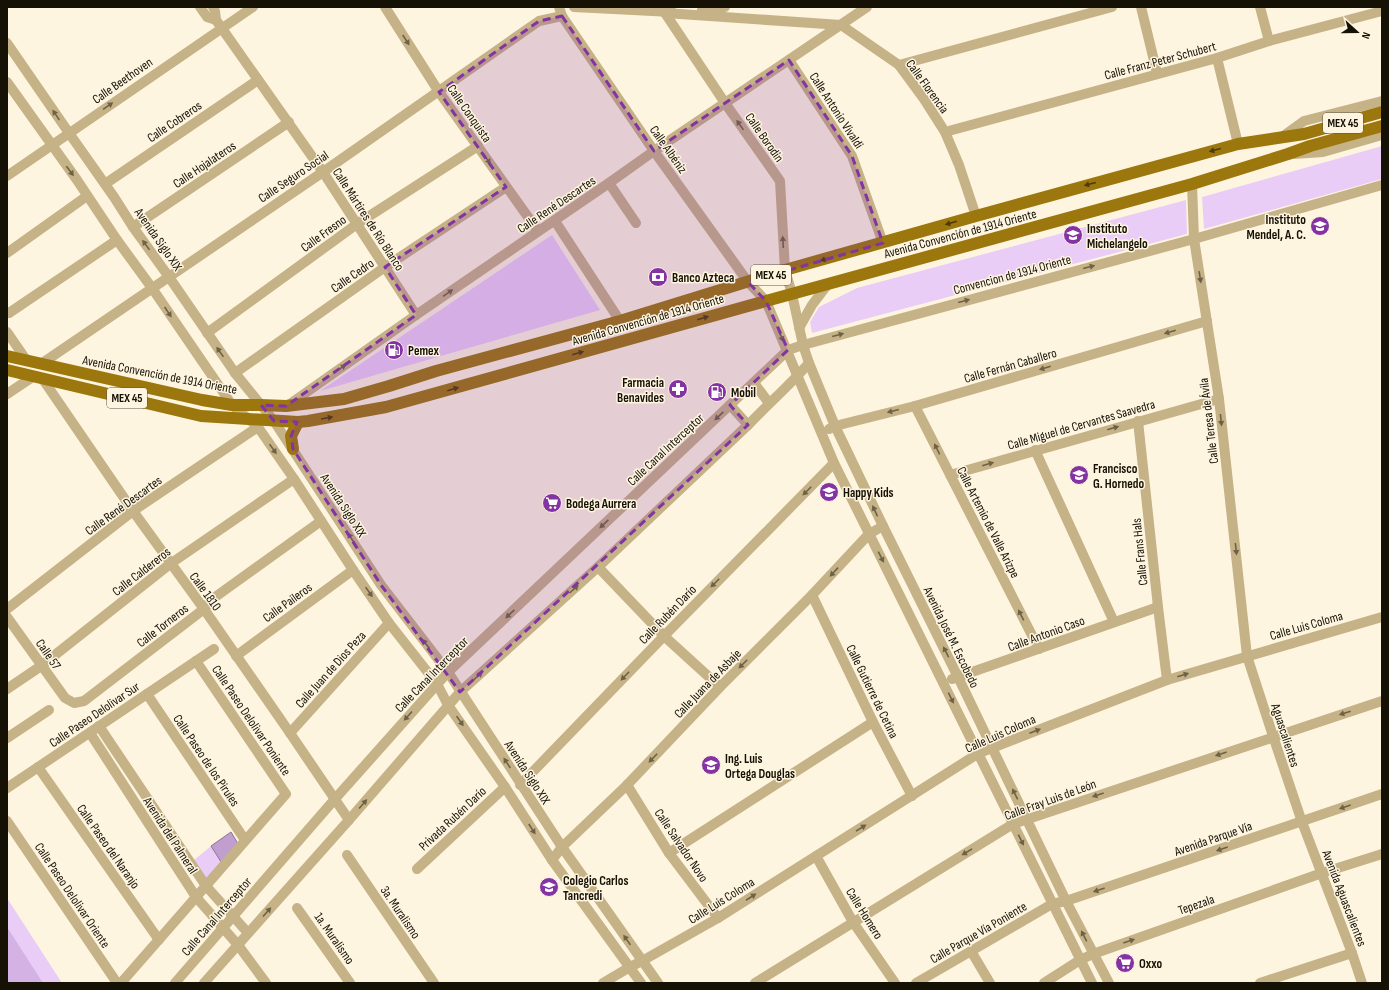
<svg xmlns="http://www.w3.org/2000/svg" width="1389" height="990" font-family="'Sofia Sans Condensed',sans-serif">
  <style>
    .green { fill: #eacdf7 }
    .forest { fill: #d5b2e4 }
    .water { fill: #c09ecf; stroke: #8d7492 }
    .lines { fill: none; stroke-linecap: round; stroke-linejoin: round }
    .minor { stroke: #c6b287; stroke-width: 10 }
    .major { stroke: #9c770d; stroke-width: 12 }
    .oneway { fill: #6e6246 }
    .oneway2 { fill: #4c3a08 }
    .marked { fill: #8433a2; fill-opacity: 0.2; stroke: #8433a2; stroke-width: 3; stroke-dasharray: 8 5; stroke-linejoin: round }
    .labels { text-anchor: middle; stroke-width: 3; stroke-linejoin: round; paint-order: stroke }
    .shield { fill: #fef5e0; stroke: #5c5547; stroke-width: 1 }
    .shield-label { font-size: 12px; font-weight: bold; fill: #161105 }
    .street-label { font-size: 13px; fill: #161105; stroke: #fef5e0 }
    .poi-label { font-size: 13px; font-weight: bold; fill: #161105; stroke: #fef5e0; text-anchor: start }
  </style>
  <rect width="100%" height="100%" fill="#fef5e0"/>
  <g class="green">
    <polygon points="1382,146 1382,179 1204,229 1202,197"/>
    <polygon points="1186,200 1187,234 812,333 810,322 819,307 857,288"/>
    <polygon points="552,235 600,310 320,391"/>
    <polygon points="211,846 223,865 207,884 193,861"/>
    <polygon points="7,898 62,983 7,983"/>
  </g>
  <polygon class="forest" points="7,927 43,983 7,983"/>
  <polygon class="water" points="231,832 240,847 223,865 211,846"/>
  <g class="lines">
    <g class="minor">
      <polyline points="200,7 207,17 216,20"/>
      <polyline points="213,7 215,11 216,20 323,172 416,315"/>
      <polyline points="385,7 439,92 538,231"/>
      <polyline points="559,7 562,16 654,151 748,282 766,301 834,463 1092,983"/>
      <polyline points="574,7 672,12"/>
      <polyline points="1141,7 1157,73"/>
      <polyline points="1260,7 1269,41"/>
      <polyline points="702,10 725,7"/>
      <polyline points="665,13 725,103 780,181 785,270 792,294 803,345 809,363 835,426 883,526 958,677 1066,901 1109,983"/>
      <polyline points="665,13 841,25 899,65 924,99 945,132 959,165 976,216"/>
      <polyline points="7,43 69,133 114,197 133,227 169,277 235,373 274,421 381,585 448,672 562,847 658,983"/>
      <polyline points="1217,58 1238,144"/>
      <polyline points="789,60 852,156 883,243"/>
      <polyline points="899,65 1112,7"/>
      <polyline points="7,82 77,180 117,240 152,288 232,405 258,427 294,479 353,570 389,623 437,684 448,705 505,787 552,860 641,983"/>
      <polyline points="945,132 1217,58 1269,41 1382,11"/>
      <polyline points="1282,137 1304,121 1382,101"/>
      <polyline points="1294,154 1323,152 1382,135"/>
      <polyline points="7,176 253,7"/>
      <polyline points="609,183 636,223"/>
      <polyline points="105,184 258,80"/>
      <polyline points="1192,184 1194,239 1219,399 1247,656 1273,736 1302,822 1352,953 1362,983"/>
      <polyline points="555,221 620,321"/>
      <polyline points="133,227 289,122"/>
      <polyline points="7,253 87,196"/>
      <polyline points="9,313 117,240"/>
      <polyline points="799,328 812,305 828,284"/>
      <polyline points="7,332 27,361"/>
      <polyline points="207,333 357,224 478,146"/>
      <polyline points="41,364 323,172 539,21 562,16"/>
      <polyline points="235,373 385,267 506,187"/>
      <polyline points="42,378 133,511 204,609 290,733 349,820"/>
      <polyline points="754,383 769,403"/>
      <polyline points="7,394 34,376"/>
      <polyline points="730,405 748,425"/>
      <polyline points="287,406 416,315 609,183 654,151 867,7"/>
      <polyline points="915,406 1039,649"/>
      <polyline points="1138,421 1158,607 1167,680"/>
      <polyline points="829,429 835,426 915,406 1207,321"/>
      <polyline points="1035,450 1114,622"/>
      <polyline points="950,475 1219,399"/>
      <polyline points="598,567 664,636 720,687"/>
      <polyline points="812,595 873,722 912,796"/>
      <polyline points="7,609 133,511 258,427"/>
      <polyline points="7,617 65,698 74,703 84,701 204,609 211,600 321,521"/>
      <polyline points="236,656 353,570"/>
      <polyline points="952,679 1158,607"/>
      <polyline points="7,689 41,666 170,564 294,479"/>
      <polyline points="147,694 245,840"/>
      <polyline points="99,726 206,886 248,933"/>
      <polyline points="90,733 196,897 238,945 266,983"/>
      <polyline points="290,733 389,623"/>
      <polyline points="7,738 49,710"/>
      <polyline points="38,767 159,940"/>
      <polyline points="520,785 664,636 834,463"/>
      <polyline points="627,785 669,853 718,918"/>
      <polyline points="7,788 214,649"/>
      <polyline points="7,821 117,983"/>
      <polyline points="669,853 873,722"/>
      <polyline points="347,855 434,983"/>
      <polyline points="816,856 853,922 895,983"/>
      <polyline points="552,860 562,847 627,785 720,687 812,595 869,534 883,526"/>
      <polyline points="417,869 505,787"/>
      <polyline points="297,908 350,983"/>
      <polyline points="971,951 990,983"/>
      <polyline points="121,983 286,794 196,661"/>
      <polyline points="175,983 334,800 448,672 788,350 803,345 1194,239 1382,185"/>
      <path d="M204,983L349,820L460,692L598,567L748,425C768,404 790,385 809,363"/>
      <polyline points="603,983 630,967 642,961 718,918 979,753 1167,680 1382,617"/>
      <polyline points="755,983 1013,824 1382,701"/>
      <polyline points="916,983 1052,904 1066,901 1382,794"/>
      <polyline points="1044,983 1080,960 1093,954 1322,873 1382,854"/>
      <polyline points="1260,983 1352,953"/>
    </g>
    <g class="major">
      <polyline points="7,356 202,400 232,405 261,405 286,406 344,399 389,386 436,371 620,321 785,270 976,216 1238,144 1304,134 1382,112"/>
      <polyline points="7,370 201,416 298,422 308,421 386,407 766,301 1192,184 1288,154 1310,146 1382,126"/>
      <polyline points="293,449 291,436 298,422"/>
    </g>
  </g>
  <defs><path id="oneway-solid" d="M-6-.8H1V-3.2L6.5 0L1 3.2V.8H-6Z"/></defs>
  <g class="oneway">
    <use href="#oneway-solid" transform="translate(406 40) rotate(57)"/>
    <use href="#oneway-solid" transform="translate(108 106) rotate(-35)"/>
    <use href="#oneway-solid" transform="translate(56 115) rotate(-124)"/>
    <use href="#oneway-solid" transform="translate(740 125) rotate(-125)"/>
    <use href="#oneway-solid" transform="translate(487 159) rotate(56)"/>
    <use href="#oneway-solid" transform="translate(70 171) rotate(53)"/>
    <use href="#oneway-solid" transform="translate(783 242) rotate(-93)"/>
    <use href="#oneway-solid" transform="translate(146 245) rotate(-126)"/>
    <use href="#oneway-solid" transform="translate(1089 267) rotate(-15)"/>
    <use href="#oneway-solid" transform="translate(1200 277) rotate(81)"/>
    <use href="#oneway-solid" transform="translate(448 293) rotate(-34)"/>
    <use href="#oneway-solid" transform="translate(964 301) rotate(-15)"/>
    <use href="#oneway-solid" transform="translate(168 312) rotate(56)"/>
    <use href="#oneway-solid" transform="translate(1170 332) rotate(164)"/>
    <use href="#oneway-solid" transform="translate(838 335) rotate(-15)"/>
    <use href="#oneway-solid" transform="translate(781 336) rotate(66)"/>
    <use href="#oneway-solid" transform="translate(220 352) rotate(-125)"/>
    <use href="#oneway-solid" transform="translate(341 368) rotate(-35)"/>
    <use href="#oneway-solid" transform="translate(1045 368) rotate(164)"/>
    <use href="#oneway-solid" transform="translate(893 411) rotate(166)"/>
    <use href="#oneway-solid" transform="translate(719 416) rotate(137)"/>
    <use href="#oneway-solid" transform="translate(1221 420) rotate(84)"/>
    <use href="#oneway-solid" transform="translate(1113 428) rotate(-16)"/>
    <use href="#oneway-solid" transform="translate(273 449) rotate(55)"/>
    <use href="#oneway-solid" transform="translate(937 449) rotate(-117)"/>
    <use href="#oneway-solid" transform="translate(988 464) rotate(-16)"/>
    <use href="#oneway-solid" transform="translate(807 491) rotate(135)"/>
    <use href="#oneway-solid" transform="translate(875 511) rotate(-115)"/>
    <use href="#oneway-solid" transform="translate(604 524) rotate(137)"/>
    <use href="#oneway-solid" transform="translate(351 538) rotate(-123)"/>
    <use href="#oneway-solid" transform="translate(1236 549) rotate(84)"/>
    <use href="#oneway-solid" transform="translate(881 557) rotate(63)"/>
    <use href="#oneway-solid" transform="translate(834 572) rotate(133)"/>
    <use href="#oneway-solid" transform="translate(715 583) rotate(135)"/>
    <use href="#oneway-solid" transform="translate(574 589) rotate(-42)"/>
    <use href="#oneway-solid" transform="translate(369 592) rotate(55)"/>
    <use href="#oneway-solid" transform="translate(510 614) rotate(137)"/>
    <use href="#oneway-solid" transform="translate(1021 615) rotate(-117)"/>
    <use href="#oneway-solid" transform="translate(426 644) rotate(-127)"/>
    <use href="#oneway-solid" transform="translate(946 652) rotate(-117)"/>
    <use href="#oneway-solid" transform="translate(743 664) rotate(135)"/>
    <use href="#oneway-solid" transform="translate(1183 675) rotate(-17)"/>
    <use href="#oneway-solid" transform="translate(478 676) rotate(-42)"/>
    <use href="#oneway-solid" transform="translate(625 676) rotate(134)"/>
    <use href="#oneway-solid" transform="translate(951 698) rotate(64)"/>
    <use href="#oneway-solid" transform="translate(1345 713) rotate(162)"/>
    <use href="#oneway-solid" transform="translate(408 716) rotate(132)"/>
    <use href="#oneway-solid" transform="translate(460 721) rotate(55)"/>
    <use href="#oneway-solid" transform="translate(1035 731) rotate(-21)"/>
    <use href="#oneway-solid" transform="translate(1221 754) rotate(161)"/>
    <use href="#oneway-solid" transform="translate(653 758) rotate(134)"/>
    <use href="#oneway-solid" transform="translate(507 763) rotate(-123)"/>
    <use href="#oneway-solid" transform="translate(1015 794) rotate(-116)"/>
    <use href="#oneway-solid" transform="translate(1098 795) rotate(161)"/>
    <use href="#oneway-solid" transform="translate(363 804) rotate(-49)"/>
    <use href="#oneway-solid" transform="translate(1345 807) rotate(161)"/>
    <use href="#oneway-solid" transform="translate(861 828) rotate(-32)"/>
    <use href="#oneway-solid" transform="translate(532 829) rotate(57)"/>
    <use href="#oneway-solid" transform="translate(1021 840) rotate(64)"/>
    <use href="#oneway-solid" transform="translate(1222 849) rotate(161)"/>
    <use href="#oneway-solid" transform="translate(967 852) rotate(149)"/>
    <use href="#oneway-solid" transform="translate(1099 890) rotate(161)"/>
    <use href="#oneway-solid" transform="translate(751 897) rotate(-33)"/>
    <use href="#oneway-solid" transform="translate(267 912) rotate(-48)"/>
    <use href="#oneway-solid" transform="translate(1084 936) rotate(-117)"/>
    <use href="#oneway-solid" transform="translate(627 940) rotate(-125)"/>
    <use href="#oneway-solid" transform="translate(1129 941) rotate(-19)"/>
  </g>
  <g class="oneway2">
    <use href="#oneway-solid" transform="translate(1215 150) rotate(165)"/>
    <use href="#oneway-solid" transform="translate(1090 184) rotate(165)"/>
    <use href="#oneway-solid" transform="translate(951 223) rotate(164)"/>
    <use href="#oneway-solid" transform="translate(826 259) rotate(164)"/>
    <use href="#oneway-solid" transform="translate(703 318) rotate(-16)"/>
    <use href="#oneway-solid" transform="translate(578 353) rotate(-16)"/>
    <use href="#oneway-solid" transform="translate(453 389) rotate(-16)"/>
    <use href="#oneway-solid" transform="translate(327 418) rotate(-10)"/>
  </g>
  <path class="marked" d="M562,16L654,151L789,60L852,156L883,243L748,282L766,301L788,350L730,405L748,425L460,692L381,585L293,449L291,436L297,422L274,421L261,405L286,406L416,315L385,267L506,187L439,92L539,21Z"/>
  <defs>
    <g id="university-disc" transform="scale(1)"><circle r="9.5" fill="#8433a2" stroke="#fef5e0"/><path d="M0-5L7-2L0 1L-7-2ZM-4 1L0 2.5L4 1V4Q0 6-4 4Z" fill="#fff"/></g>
    <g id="school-disc" transform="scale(1)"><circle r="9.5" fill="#8433a2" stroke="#fef5e0"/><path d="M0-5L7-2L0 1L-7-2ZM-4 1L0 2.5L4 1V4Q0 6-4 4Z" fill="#fff"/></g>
    <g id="bank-disc" transform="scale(1)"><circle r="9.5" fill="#8433a2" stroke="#fef5e0"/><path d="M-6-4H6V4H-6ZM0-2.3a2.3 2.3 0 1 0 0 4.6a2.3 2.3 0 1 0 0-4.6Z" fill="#fff"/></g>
    <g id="fuel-disc" transform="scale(1)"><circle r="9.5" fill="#8433a2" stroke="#fef5e0"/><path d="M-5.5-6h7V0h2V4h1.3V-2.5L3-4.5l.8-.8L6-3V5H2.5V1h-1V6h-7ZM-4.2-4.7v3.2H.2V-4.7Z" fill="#fff"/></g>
    <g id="pharmacy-disc" transform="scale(1)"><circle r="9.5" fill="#8433a2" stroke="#fef5e0"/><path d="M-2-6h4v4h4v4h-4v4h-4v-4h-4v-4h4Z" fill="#fff"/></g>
    <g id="supermarket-disc" transform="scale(1)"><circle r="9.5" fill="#8433a2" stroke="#fef5e0"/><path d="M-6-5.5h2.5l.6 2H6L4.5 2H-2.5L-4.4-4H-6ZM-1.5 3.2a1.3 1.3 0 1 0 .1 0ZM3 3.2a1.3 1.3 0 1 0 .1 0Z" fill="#fff"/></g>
  </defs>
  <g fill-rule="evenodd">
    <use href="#university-disc" x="1320" y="226"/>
    <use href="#school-disc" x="1073" y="235"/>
    <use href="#bank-disc" x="658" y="277"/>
    <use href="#fuel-disc" x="394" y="350"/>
    <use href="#pharmacy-disc" x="678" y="389"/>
    <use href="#fuel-disc" x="717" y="392"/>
    <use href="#school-disc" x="1079" y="475"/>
    <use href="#school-disc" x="829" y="492"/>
    <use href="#supermarket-disc" x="552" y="503"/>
    <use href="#school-disc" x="711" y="765"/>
    <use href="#school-disc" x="549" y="887"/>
    <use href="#supermarket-disc" x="1125" y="963"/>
  </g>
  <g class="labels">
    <g class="shield">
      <rect x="1323" y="113" width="40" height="20" rx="3"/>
      <rect x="751" y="265" width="40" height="20" rx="3"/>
      <rect x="107" y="388" width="40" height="20" rx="3"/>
    </g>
    <g class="shield-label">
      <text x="1343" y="127">MEX 45</text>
      <text x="771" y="279">MEX 45</text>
      <text x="127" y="402">MEX 45</text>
    </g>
    <g class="street-label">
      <text transform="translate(1160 60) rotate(-15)" y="5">Calle Franz Peter Schubert</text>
      <text transform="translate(122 80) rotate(-35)" y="5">Calle Beethoven</text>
      <text transform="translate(928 86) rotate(54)" y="5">Calle Florencia</text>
      <text transform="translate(837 110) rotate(57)" y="5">Calle Antonio Vivaldi</text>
      <text transform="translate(470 113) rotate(55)" y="5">Calle Conquista</text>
      <text transform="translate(174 121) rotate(-34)" y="5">Calle Cobreros</text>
      <text transform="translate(765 137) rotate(55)" y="5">Calle Borodín</text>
      <text transform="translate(669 149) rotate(55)" y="5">Calle Albéniz</text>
      <text transform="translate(204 164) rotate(-34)" y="5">Calle Hojalateros</text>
      <text transform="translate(293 176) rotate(-34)" y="5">Calle Seguro Social</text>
      <text transform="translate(556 204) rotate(-34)" y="5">Calle René Descartes</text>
      <text transform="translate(369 219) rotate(57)" y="5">Calle Mártires de Río Blanco</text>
      <text transform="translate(323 233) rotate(-36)" y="5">Calle Fresno</text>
      <text transform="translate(960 233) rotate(-15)" y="5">Avenida Convención de 1914 Oriente</text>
      <text transform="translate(159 239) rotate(55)" y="5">Avenida Siglo XIX</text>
      <text transform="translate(1012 274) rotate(-15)" y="5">Convencion de 1914 Oriente</text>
      <text transform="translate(352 275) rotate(-35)" y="5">Calle Cedro</text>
      <text transform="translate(648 319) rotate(-16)" y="5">Avenida Convención de 1914 Oriente</text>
      <text transform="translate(1010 365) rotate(-16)" y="5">Calle Fernán Caballero</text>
      <text transform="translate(160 374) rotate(11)" y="5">Avenida Convención de 1914 Oriente</text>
      <text transform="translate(1208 421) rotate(-97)" y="5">Calle Teresa de Ávila</text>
      <text transform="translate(1081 424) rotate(-16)" y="5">Calle Miguel de Cervantes Saavedra</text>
      <text transform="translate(665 449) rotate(-43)" y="5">Calle Canal Interceptor</text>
      <text transform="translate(123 505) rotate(-36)" y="5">Calle René Descartes</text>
      <text transform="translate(344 505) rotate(57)" y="5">Avenida Siglo XIX</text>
      <text transform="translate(989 522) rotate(63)" y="5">Calle Artemio de Valle Arizpe</text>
      <text transform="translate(1139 552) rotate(-96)" y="5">Calle Frans Hals</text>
      <text transform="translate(141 571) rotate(-38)" y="5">Calle Caldereros</text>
      <text transform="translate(206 591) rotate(54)" y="5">Calle 1810</text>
      <text transform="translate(287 602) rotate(-36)" y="5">Calle Paileros</text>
      <text transform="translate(667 614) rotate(-46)" y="5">Calle Rubén Darío</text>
      <text transform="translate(162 625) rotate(-38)" y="5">Calle Torneros</text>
      <text transform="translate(1306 625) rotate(-16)" y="5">Calle Luis Coloma</text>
      <text transform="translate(1046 633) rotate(-20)" y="5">Calle Antonio Caso</text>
      <text transform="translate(952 637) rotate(64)" y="5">Avenida José M. Escobedo</text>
      <text transform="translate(49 654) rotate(55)" y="5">Calle 57</text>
      <text transform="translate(330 669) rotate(-48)" y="5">Calle Juan de Dios Peza</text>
      <text transform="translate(431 674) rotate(-46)" y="5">Calle Canal Interceptor</text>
      <text transform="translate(707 683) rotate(-46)" y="5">Calle Juana de Asbaje</text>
      <text transform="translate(873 691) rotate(64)" y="5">Calle Gutierre de Cetina</text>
      <text transform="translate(94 714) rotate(-34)" y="5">Calle Paseo Delolivar Sur</text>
      <text transform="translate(252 720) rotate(56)" y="5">Calle Paseo Delolivar Poniente</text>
      <text transform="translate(1000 733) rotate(-24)" y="5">Calle Luis Coloma</text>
      <text transform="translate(1286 735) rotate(72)" y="5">Aguascalientes</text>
      <text transform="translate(207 760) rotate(56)" y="5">Calle Paseo de los Pirules</text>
      <text transform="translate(528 772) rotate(57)" y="5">Avenida Siglo XIX</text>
      <text transform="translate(1050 799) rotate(-20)" y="5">Calle Fray Luis de León</text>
      <text transform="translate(452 818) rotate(-43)" y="5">Privada Rubén Darío</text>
      <text transform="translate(171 835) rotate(57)" y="5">Avenida del Palmeral</text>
      <text transform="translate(1213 838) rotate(-19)" y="5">Avenida Parque Vía</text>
      <text transform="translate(682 845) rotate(56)" y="5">Calle Salvador Novo</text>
      <text transform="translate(109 846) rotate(55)" y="5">Calle Paseo del Naranjo</text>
      <text transform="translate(73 895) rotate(56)" y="5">Calle Paseo Delolivar Oriente</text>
      <text transform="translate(1345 898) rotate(69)" y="5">Avenida Aguascalientes</text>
      <text transform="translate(721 900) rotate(-32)" y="5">Calle Luis Coloma</text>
      <text transform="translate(1196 904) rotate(-19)" y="5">Tepezala</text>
      <text transform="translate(401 912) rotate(56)" y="5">3a. Muralismo</text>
      <text transform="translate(865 913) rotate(58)" y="5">Calle Homero</text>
      <text transform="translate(216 916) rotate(-49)" y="5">Calle Canal Interceptor</text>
      <text transform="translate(978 932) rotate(-30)" y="5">Calle Parque Vía Poniente</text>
      <text transform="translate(335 938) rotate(55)" y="5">1a. Muralismo</text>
    </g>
    <g class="poi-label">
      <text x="1306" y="224" text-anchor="end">Instituto<tspan x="1306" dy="15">Mendel, A. C.</tspan></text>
      <text x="1087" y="233">Instituto<tspan x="1087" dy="15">Michelangelo</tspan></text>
      <text x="672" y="282">Banco Azteca</text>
      <text x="408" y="355">Pemex</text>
      <text x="664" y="387" text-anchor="end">Farmacia<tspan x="664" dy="15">Benavides</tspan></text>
      <text x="731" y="397">Mobil</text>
      <text x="1093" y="473">Francisco<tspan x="1093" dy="15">G. Hornedo</tspan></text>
      <text x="843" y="497">Happy Kids</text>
      <text x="566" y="508">Bodega Aurrera</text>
      <text x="725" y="763">Ing. Luis<tspan x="725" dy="15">Ortega Douglas</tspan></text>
      <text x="563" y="885">Colegio Carlos<tspan x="563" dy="15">Tancredi</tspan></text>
      <text x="1139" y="968">Oxxo</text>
    </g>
  </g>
  <rect width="1389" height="990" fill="none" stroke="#161105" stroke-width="16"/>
  <g transform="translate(1357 32) rotate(111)" stroke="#fef5e0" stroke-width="3" paint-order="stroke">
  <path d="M0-3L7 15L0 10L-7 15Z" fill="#161105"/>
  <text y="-6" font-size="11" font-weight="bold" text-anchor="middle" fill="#161105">N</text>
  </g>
</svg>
